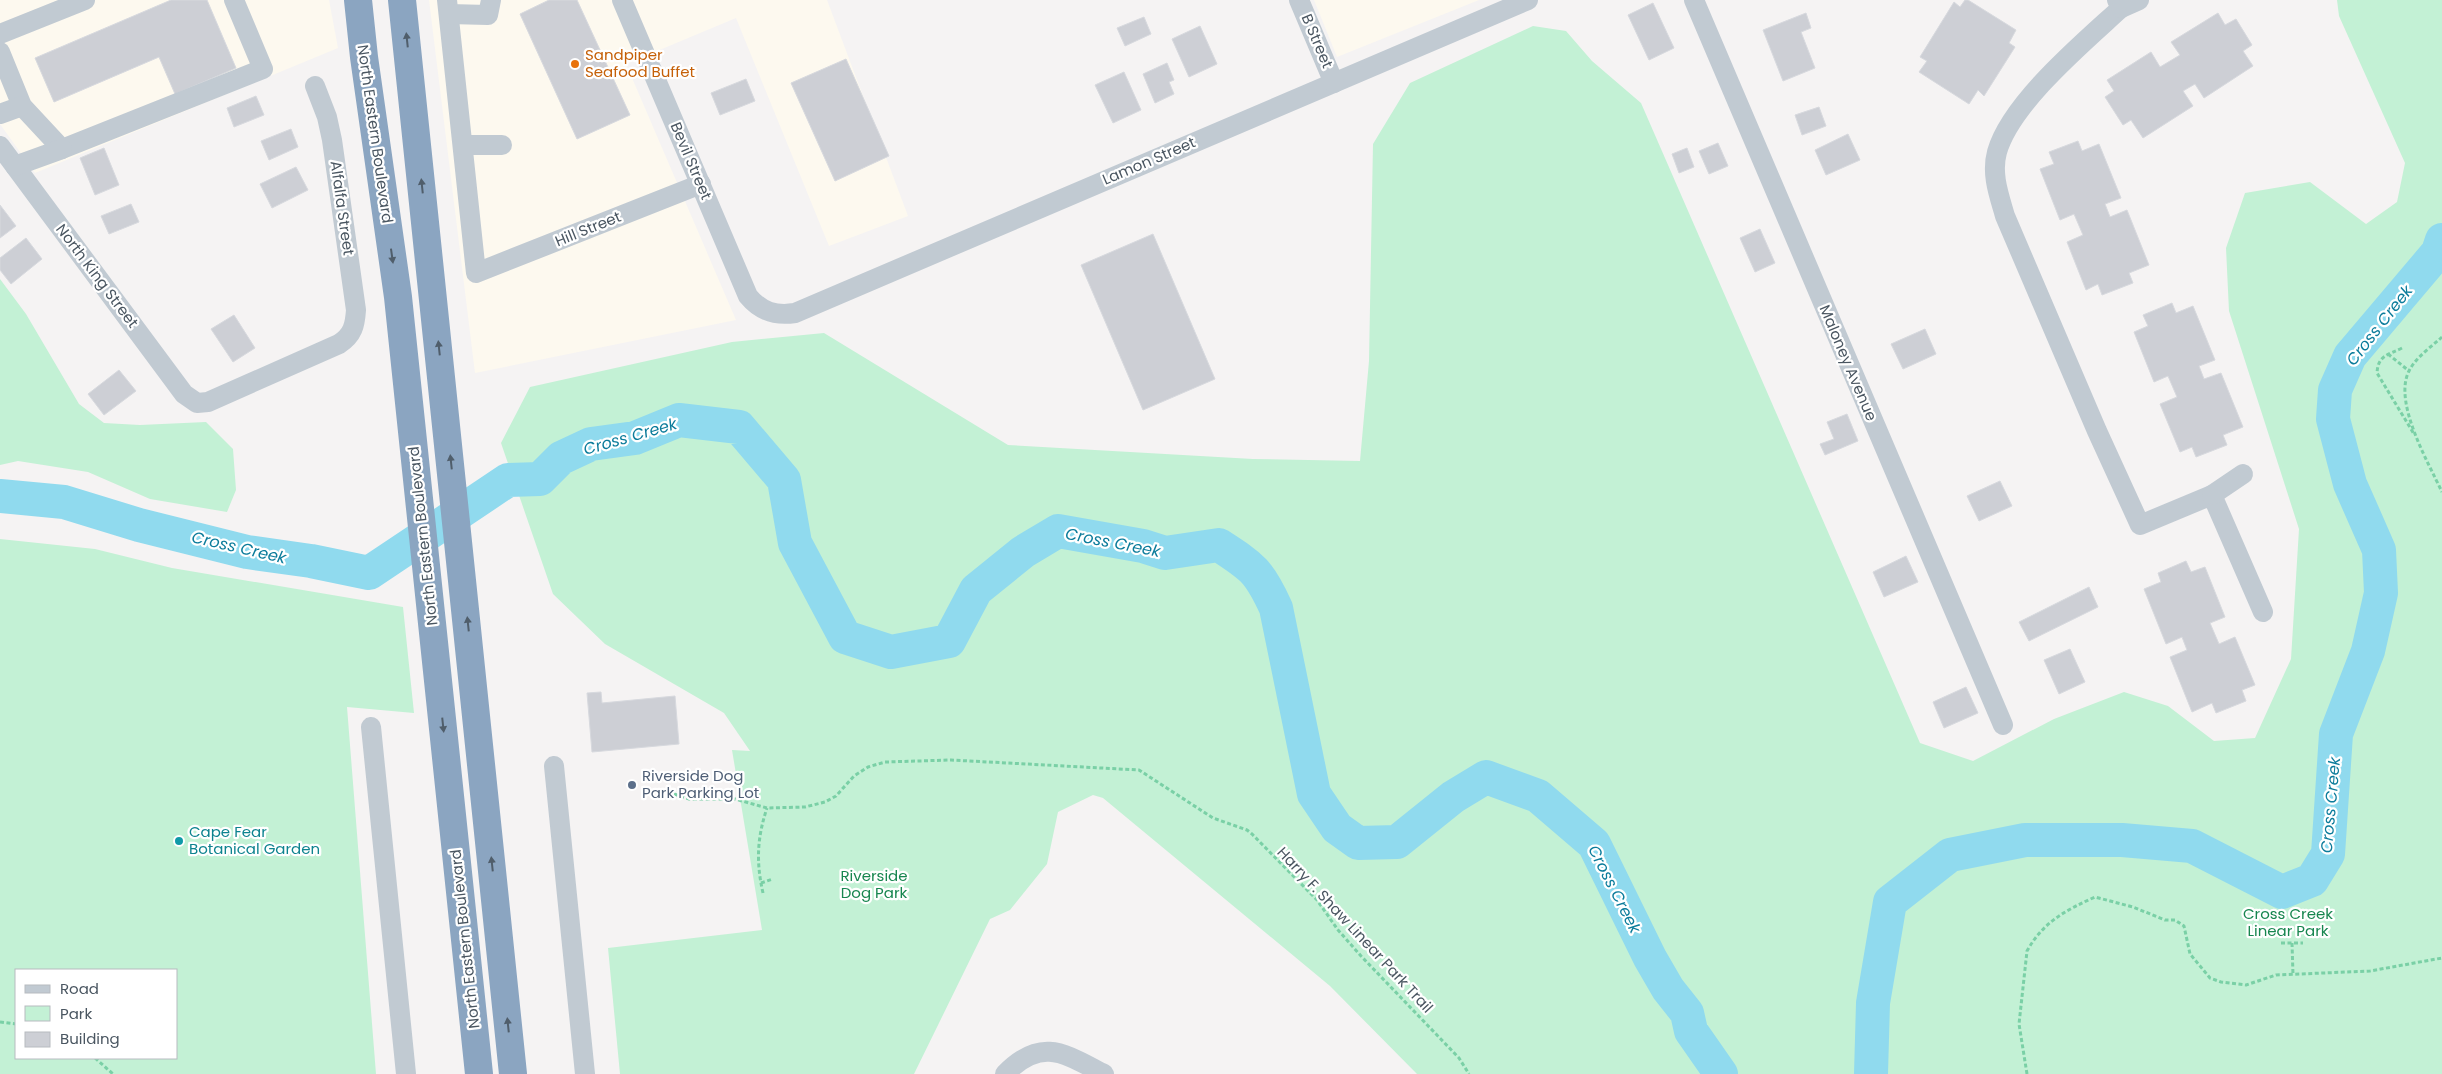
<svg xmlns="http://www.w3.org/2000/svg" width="2442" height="1074" font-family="Poppins,sans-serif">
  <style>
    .commercial { fill: #fdf9ef }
    .green { fill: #c3f1d5; fill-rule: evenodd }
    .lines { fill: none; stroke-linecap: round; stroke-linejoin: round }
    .river { stroke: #90daee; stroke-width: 34 }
    .building { fill: #cdcfd5; stroke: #d7d9de }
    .path { stroke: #7ad0a6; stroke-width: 3; stroke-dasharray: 4 2.5; stroke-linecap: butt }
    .minor { stroke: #c1cad2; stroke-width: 20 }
    .highway { stroke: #8ba5c1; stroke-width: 28 }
    .oneway { fill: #505e6b }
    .food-dot { fill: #e8710a; stroke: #fff; stroke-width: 2 }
    .service-dot { fill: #5c6f8a; stroke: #fff; stroke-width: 2 }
    .culture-dot { fill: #0f9aa8; stroke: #fff; stroke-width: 2 }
    .labels { text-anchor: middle; stroke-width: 4.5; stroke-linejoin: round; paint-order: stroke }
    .street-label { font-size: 15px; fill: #4a5661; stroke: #fff }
    .food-label { font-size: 15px; fill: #c56008; stroke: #fff; text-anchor: start }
    .service-label { font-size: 15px; fill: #4e5e75; stroke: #fff; text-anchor: start }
    .culture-label { font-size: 15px; fill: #0d838f; stroke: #fff; text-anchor: start }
    .park-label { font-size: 15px; fill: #17864f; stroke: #fff }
    .water-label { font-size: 16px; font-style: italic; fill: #0c7c9b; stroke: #fff }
  </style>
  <rect width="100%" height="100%" fill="#f5f3f3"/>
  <g class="commercial">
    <polygon points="0,0 329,0 338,48 35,173 0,124"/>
    <polygon points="429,0 827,0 908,216 829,246 736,18 626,64 736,320 475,373"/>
    <polygon points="1314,0 1479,0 1337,57"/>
  </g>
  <g class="green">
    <polygon points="2337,0 2442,0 2442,1074 1417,1074 1330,986 1103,798 1093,795 1058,812 1047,864 1010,910 990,919 914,1074 620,1074 608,948 762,930 732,750 750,751 724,713 605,644 553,594 501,443 530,387 732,342 824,333 1008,445 1253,459 1360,461 1369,361 1373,144 1410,83 1533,26 1566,31 1592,61 1641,103 1920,743 1973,761 2054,719 2124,692 2168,706 2214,741 2255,738 2291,659 2299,529 2229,311 2226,248 2245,193 2310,182 2366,224 2397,202 2405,163 2339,16"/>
    <polygon points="0,279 26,314 79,404 104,423 140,425 206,422 233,449 236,490 227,512 150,499 88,472 18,461 0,465"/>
    <path d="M0,539L95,549L172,568L403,607L414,713L347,707L376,1074H0ZM16,970H176V1058H16Z"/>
  </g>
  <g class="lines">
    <g class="river">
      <path d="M0,496L64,502L139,525L247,552L311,561L369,573L508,480L540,479L561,458L591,444L635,438L679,420L739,427L784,480L795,543L845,637L891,652L949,641L976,590L1023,552L1058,531L1143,546L1165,553L1219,545C1253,567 1259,571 1276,608L1314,794L1337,828L1358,843L1397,842L1453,797L1486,777L1538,796L1594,844L1650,958L1668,989L1687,1013L1691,1031L1721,1074"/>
      <polyline points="1871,1074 1873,1003 1890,902 1950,855 2025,840 2122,840 2192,846 2282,892 2312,880 2328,854 2336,734 2368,651 2381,593 2379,550 2350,484 2333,419 2335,390 2350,356 2438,252 2442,240"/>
    </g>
  </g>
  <g class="building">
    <polygon points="171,0 207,0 236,68 175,94 159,57 54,102 35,58"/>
    <polygon points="549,0 577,0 630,115 577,139 520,14"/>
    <polygon points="1965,0 1968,0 2016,30 2009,43 2015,47 1984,96 1978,90 1969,104 1919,72 1927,61 1920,57 1954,2 1960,7"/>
    <polygon points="1653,3 1674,48 1649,60 1628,15"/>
    <polygon points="1806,13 1811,28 1801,32 1815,68 1783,81 1763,30"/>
    <polygon points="2218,13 2225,25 2236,19 2252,45 2243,51 2253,66 2204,98 2195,84 2183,91 2193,106 2143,138 2131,120 2123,125 2105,97 2114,91 2107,80 2151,52 2160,67 2180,55 2171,42"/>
    <polygon points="1144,17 1151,34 1125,46 1117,28"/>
    <polygon points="1200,26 1217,64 1189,77 1172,39"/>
    <polygon points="846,59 889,156 835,181 791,83"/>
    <polygon points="1167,63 1174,80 1169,82 1174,94 1155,103 1143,74"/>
    <polygon points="1124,72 1141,110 1113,123 1095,85"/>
    <polygon points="746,79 755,101 720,115 711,93"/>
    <polygon points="256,96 264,115 234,127 227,108"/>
    <polygon points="1819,107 1826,126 1802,135 1795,115"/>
    <polygon points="291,129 298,147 269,160 261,141"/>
    <polygon points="1848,134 1860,160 1826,175 1815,150"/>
    <polygon points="2078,141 2082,151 2099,144 2121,198 2105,204 2110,217 2127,210 2149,265 2129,273 2133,283 2102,295 2098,284 2086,290 2067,242 2083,235 2074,214 2060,220 2040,169 2054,164 2049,152"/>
    <polygon points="1718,143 1728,166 1709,174 1699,151"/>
    <polygon points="104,148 119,185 95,195 80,158"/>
    <polygon points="1687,148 1694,167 1679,173 1672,154"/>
    <polygon points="296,167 308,190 272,208 260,184"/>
    <polygon points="131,204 139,222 109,234 101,216"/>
    <polygon points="0,205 16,226 0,238"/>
    <polygon points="1760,229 1775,263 1755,272 1740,238"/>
    <polygon points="1153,234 1215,379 1143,410 1081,265"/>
    <polygon points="26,238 42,259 11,284 0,270 0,258"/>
    <polygon points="2172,303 2176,313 2193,306 2215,360 2199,366 2204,379 2221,373 2243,427 2223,435 2227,445 2196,457 2192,447 2180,452 2160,404 2177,397 2168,376 2154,382 2134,332 2148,326 2143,315"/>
    <polygon points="234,315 255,348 233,362 211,329"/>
    <polygon points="1925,329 1936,354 1903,369 1891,344"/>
    <polygon points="119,370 136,391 104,415 88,394"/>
    <polygon points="1847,414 1858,441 1825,455 1820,444 1834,439 1827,422"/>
    <polygon points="2000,481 2012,506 1979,521 1967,496"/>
    <polygon points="1906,556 1918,582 1884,597 1873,572"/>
    <polygon points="2186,561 2191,572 2205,567 2225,617 2210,623 2219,644 2235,637 2255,685 2242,690 2246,701 2216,713 2212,703 2192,712 2170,657 2187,650 2182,637 2166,644 2144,589 2161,582 2158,573"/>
    <polygon points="2089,587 2098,607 2029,641 2019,622"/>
    <polygon points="2070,649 2085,682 2059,694 2044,660"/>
    <polygon points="1966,687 1978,713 1944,728 1933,702"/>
    <polygon points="601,692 602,703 675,696 679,744 592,752 587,693"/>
  </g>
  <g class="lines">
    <g class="path">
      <path d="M2442,337C2431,347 2416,357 2409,371C2393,402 2428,462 2442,492"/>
      <path d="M2402,348C2388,355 2378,355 2377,373L2414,434"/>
      <polyline points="2388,354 2409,371"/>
      <polyline points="674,794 689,799 735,799 767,808 805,807 825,802 836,796 854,776 868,767 885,762 951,760 1139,770 1213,818 1247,830 1252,834 1317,900 1338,930 1361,956 1459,1058 1469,1074"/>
      <polyline points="761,883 773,879"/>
      <path d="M763,893C756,862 757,838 767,808"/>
      <polyline points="2281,943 2303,943"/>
      <polyline points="2292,943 2293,975"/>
      <polyline points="0,1022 16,1024"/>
      <polyline points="95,1058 113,1074"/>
      <path d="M2027,1074L2019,1024L2027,951C2043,922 2066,910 2095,897L2133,907L2165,920H2175L2184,926L2190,954L2210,978L2221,982L2246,985L2276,975L2370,971L2442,958"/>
    </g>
    <g class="minor">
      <polyline points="447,0 476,273 701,184"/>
      <path d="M622,0L748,296C761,312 776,316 795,313L1528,0"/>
      <polyline points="1299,0 1334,83"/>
      <polyline points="1694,0 2003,725"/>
      <path d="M2117,0L2121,8C2083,43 2011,103 1997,152C1991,174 1999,195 2005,216L2097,431L2140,525L2212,495L2263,612"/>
      <polyline points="2121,8 2139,0"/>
      <polyline points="449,14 488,15 491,0"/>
      <polyline points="0,34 85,0"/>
      <polyline points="0,52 22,106 62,149 263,69 234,0"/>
      <polyline points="0,114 22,106"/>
      <polyline points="463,145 502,145"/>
      <path d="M0,146L184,394L197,403L208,402L339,344C353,335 355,325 356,310L332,140L327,117L315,86"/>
      <polyline points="15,166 62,149"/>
      <polyline points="2212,495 2243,474"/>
      <polyline points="371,727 406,1074"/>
      <polyline points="554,766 585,1074"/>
      <path d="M1005,1074C1042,1036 1065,1054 1104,1074"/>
    </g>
    <g class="highway">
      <polyline points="358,0 364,57 398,297 479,1074"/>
      <polyline points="402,0 513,1074"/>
    </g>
  </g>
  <defs><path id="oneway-solid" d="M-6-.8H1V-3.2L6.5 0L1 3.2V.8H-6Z" transform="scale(1.25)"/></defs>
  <g class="oneway">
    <use href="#oneway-solid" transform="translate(407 40) rotate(-96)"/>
    <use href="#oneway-solid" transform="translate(422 186) rotate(-96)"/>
    <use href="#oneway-solid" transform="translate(392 256) rotate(82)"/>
    <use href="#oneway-solid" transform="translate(439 348) rotate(-96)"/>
    <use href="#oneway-solid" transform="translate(451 462) rotate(-96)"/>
    <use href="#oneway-solid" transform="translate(468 624) rotate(-96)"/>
    <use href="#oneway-solid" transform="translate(443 725) rotate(84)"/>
    <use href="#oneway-solid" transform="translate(492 864) rotate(-96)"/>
    <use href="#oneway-solid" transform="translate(508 1025) rotate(-96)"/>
  </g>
  <circle class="food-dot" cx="575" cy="64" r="5"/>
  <circle class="service-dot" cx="632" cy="785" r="5"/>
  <circle class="culture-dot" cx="179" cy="841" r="5"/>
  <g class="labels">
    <g class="street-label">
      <text transform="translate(1317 41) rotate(67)" y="5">B Street</text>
      <text transform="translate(375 134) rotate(82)" y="5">North Eastern Boulevard</text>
      <text transform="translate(691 161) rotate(67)" y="5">Bevil Street</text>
      <text transform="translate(1149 161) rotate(-23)" y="5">Lamon Street</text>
      <text transform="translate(342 208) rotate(82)" y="5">Alfalfa Street</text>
      <text transform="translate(588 229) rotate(-22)" y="5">Hill Street</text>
      <text transform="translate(97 276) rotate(53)" y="5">North King Street</text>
      <text transform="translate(1848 363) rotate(67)" y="5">Maloney Avenue</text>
      <text transform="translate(423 536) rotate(-96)" y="5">North Eastern Boulevard</text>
      <text transform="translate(1355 930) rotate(47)" y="5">Harry F. Shaw Linear Park Trail</text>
      <text transform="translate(465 939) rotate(-96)" y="5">North Eastern Boulevard</text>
    </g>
    <g class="food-label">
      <text x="585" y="60">Sandpiper<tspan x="585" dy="17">Seafood Buffet</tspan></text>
    </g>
    <g class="service-label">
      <text x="642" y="781">Riverside Dog<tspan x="642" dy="17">Park Parking Lot</tspan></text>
    </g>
    <g class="culture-label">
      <text x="189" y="837">Cape Fear<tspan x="189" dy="17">Botanical Garden</tspan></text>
    </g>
    <g class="park-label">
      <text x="874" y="881">Riverside<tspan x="874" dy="17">Dog Park</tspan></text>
      <text x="2288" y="919">Cross Creek<tspan x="2288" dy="17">Linear Park</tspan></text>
    </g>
    <g class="water-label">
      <text transform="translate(2379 325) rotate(-52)" y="6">Cross Creek</text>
      <text transform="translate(630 436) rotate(-16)" y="6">Cross Creek</text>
      <text transform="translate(1113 542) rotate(11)" y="6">Cross Creek</text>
      <text transform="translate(239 547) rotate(13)" y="6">Cross Creek</text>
      <text transform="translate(2330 805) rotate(-85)" y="6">Cross Creek</text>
      <text transform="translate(1615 889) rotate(63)" y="6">Cross Creek</text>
    </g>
  </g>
  <rect x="15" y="969" width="162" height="90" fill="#ffffff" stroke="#b7bbc0"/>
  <rect x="25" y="985" width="25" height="8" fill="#c1cad2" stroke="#b7bbc0"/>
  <text x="60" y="994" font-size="15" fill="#4a5661">Road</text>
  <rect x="25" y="1006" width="25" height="15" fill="#c3f1d5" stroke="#b7bbc0"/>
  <text x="60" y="1019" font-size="15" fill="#4a5661">Park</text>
  <rect x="25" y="1032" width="25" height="15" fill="#cdcfd5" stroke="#b7bbc0"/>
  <text x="60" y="1044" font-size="15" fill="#4a5661">Building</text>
</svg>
